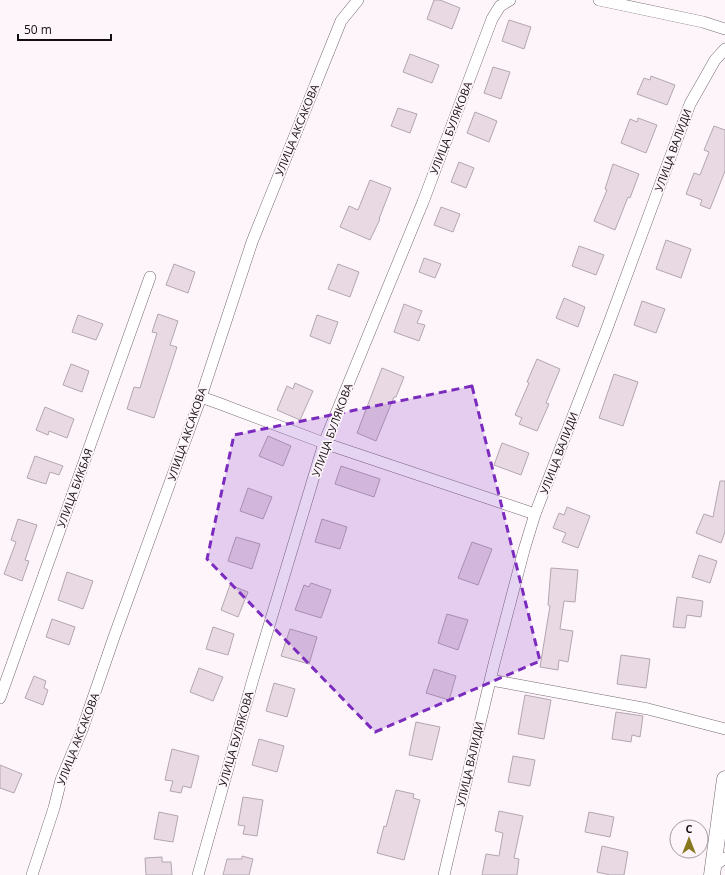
<svg xmlns="http://www.w3.org/2000/svg" width="725" height="875" font-family="'Open Sans',sans-serif">
  <style>
    .building { fill: #e8d9e3; stroke: #b4a6b0 }
    .lines { fill: none; stroke-linecap: round; stroke-linejoin: round }
    .street-casing { stroke: #776a73; stroke-width: 12 }
    .secondary-casing { stroke: #776a73; stroke-width: 17 }
    .street { stroke: #fff; stroke-width: 11 }
    .secondary { stroke: #fff; stroke-width: 16 }
    .marked { fill: #7b2cbf; fill-opacity: 0.2; stroke: #7b2cbf; stroke-width: 3; stroke-dasharray: 8 5; stroke-linejoin: round }
    .labels { text-anchor: middle; stroke-width: 3.5; stroke-linejoin: round; paint-order: stroke }
    .street-label { font-size: 11px; fill: #130e11; stroke: #fef5fb }
  </style>
  <rect width="100%" height="100%" fill="#fef5fb"/>
  <g class="building">
    <polygon points="434,0 440,0 460,8 452,29 427,19"/>
    <polygon points="509,20 531,27 524,49 502,41"/>
    <polygon points="410,54 439,65 432,83 403,72"/>
    <polygon points="493,67 510,72 501,99 484,93"/>
    <polygon points="651,76 675,85 667,105 637,94 644,78 650,80"/>
    <polygon points="398,108 417,114 410,133 391,126"/>
    <polygon points="475,112 497,121 489,142 467,133"/>
    <polygon points="638,118 657,125 646,153 621,143 630,119 637,122"/>
    <polygon points="714,126 725,130 725,171 710,209 700,205 702,200 686,194 694,173 700,175 709,152 704,150"/>
    <polygon points="459,162 474,168 466,188 451,182"/>
    <polygon points="613,164 639,174 630,198 628,197 615,230 594,221 607,190 605,189"/>
    <polygon points="370,180 391,188 379,219 380,219 370,240 340,227 349,206 358,210"/>
    <polygon points="441,207 460,214 453,232 434,225"/>
    <polygon points="666,240 691,249 681,278 656,269"/>
    <polygon points="579,246 604,255 596,275 572,266"/>
    <polygon points="424,258 441,264 435,278 419,272"/>
    <polygon points="174,264 195,272 188,293 166,285"/>
    <polygon points="338,264 359,272 350,297 328,289"/>
    <polygon points="564,298 585,307 578,327 556,318"/>
    <polygon points="642,301 665,309 656,333 634,325"/>
    <polygon points="404,304 422,311 417,323 425,325 419,341 394,332"/>
    <polygon points="158,314 178,321 170,345 177,347 154,418 127,409 134,387 140,388 157,333 152,332"/>
    <polygon points="78,315 103,324 96,340 72,332"/>
    <polygon points="317,315 338,322 330,344 310,336"/>
    <polygon points="537,359 560,369 546,403 549,404 537,431 519,424 522,418 515,415 529,383 527,382"/>
    <polygon points="71,364 89,371 82,392 63,385"/>
    <polygon points="382,368 404,377 396,397 394,397 376,441 357,433"/>
    <polygon points="614,374 638,382 623,426 599,418"/>
    <polygon points="295,383 313,391 300,420 277,410 287,386 293,389"/>
    <polygon points="45,407 74,419 67,438 49,431 48,435 36,430"/>
    <polygon points="268,436 291,446 283,466 259,456"/>
    <polygon points="502,443 529,453 521,475 494,465"/>
    <polygon points="35,456 63,466 59,475 50,472 46,484 27,478"/>
    <polygon points="341,466 380,479 374,497 335,484"/>
    <polygon points="720,481 725,481 725,532 721,543 696,533 704,514 713,517"/>
    <polygon points="248,488 272,497 263,519 240,511"/>
    <polygon points="567,507 590,516 578,548 562,542 566,533 553,528 559,513 564,515"/>
    <polygon points="18,519 37,525 25,560 29,561 22,581 4,574 16,542 11,540"/>
    <polygon points="322,519 347,527 340,549 315,542"/>
    <polygon points="236,537 260,544 252,569 228,561"/>
    <polygon points="472,542 492,549 478,585 458,578"/>
    <polygon points="699,555 717,561 710,583 692,577"/>
    <polygon points="551,568 578,570 575,602 564,601 560,629 573,631 568,662 559,660 558,670 540,667 550,606 548,605"/>
    <polygon points="67,572 93,581 83,609 58,600"/>
    <polygon points="311,583 331,590 321,618 295,610 304,585 309,587"/>
    <polygon points="230,585 248,592 238,617 221,610"/>
    <polygon points="677,597 703,601 701,617 687,615 685,628 673,627"/>
    <polygon points="447,614 468,620 458,650 438,643"/>
    <polygon points="52,619 75,627 69,645 46,637"/>
    <polygon points="213,627 234,634 228,655 206,649"/>
    <polygon points="290,629 317,637 309,664 281,656"/>
    <polygon points="621,655 650,659 646,688 617,684"/>
    <polygon points="199,668 223,677 213,701 190,692"/>
    <polygon points="434,669 456,676 449,700 426,693"/>
    <polygon points="34,676 46,681 44,688 48,690 43,705 25,698"/>
    <polygon points="274,683 295,689 287,717 266,711"/>
    <polygon points="525,695 551,700 544,739 518,734"/>
    <polygon points="616,712 643,716 640,737 632,735 631,742 612,739"/>
    <polygon points="416,722 440,727 432,760 409,755"/>
    <polygon points="259,739 284,746 277,772 252,765"/>
    <polygon points="172,749 199,756 191,788 183,786 181,793 170,791 173,781 165,780"/>
    <polygon points="513,756 535,760 530,786 508,782"/>
    <polygon points="0,765 22,774 14,793 0,788"/>
    <polygon points="396,790 414,794 413,798 420,800 404,860 377,853 384,826 386,827"/>
    <polygon points="243,797 263,800 257,836 243,834 245,826 238,825"/>
    <polygon points="499,811 523,816 514,858 519,859 517,875 482,875 486,854 499,856 503,833 495,831"/>
    <polygon points="159,812 178,816 173,842 154,839"/>
    <polygon points="589,812 614,817 610,837 585,832"/>
    <polygon points="602,846 628,852 624,875 610,875 597,872"/>
    <polygon points="242,856 253,859 249,875 223,875 227,859 242,859"/>
    <polygon points="162,857 162,862 171,862 172,875 146,875 145,858"/>
  </g>
  <g class="lines">
    <g class="street-casing">
      <g id="street">
        <polyline points="599,0 703,22 725,29"/>
        <polyline points="201,397 218,403 324,443 535,514"/>
        <polyline points="491,680 648,709 725,729"/>
        <polyline points="0,698 150,277"/>
        <polyline points="714,866 725,858"/>
        <polyline points="32,875 54,808 61,780 82,730 114,637 201,397 252,242 341,21 358,0"/>
        <polyline points="198,875 253,679 324,443 423,202 492,19 500,6 510,0"/>
        <polyline points="444,875 494,664 524,550 535,514 606,331 690,104 715,60 725,49"/>
      </g>
    </g>
    <g class="secondary-casing">
      <polyline id="secondary" points="712,875 725,779"/>
    </g>
    <use href="#street" class="street"/>
    <use href="#secondary" class="secondary"/>
  </g>
  <path class="marked" d="M472,386L540,661L375,732L207,559L234,435Z"/>
  <g class="labels">
    <g class="street-label">
      <text transform="translate(451 128) rotate(-69)" y="4">УЛИЦА БУЛЯКОВА</text>
      <text transform="translate(297 130) rotate(-68)" y="4">УЛИЦА АКСАКОВА</text>
      <text transform="translate(673 150) rotate(-70)" y="4">УЛИЦА ВАЛИДИ</text>
      <text transform="translate(332 430) rotate(-70)" y="4">УЛИЦА БУЛЯКОВА</text>
      <text transform="translate(187 434) rotate(-71)" y="4">УЛИЦА АКСАКОВА</text>
      <text transform="translate(559 453) rotate(-69)" y="4">УЛИЦА ВАЛИДИ</text>
      <text transform="translate(75 488) rotate(-70)" y="4">УЛИЦА БИКБАЯ</text>
      <text transform="translate(78 739) rotate(-69)" y="4">УЛИЦА АКСАКОВА</text>
      <text transform="translate(236 739) rotate(-74)" y="4">УЛИЦА БУЛЯКОВА</text>
      <text transform="translate(470 764) rotate(-77)" y="4">УЛИЦА ВАЛИДИ</text>
    </g>
  </g>
  <g transform="translate(689 839)"><circle r="19" fill="#fef5fb" stroke="#a0999d"/>
  <path d="M0-3L7 15L0 10L-7 15Z" fill="#87781d"/>
  <text y="-6" font-size="11" font-weight="bold" text-anchor="middle" fill="#130e11">С</text>
  </g>
  <path d="M18 34v6h93v-6" fill="none" stroke="#130e11" stroke-width="2"/>
  <text x="24" y="34" font-size="12" fill="#130e11" stroke="#fef5fb" stroke-width="3" paint-order="stroke">50 m</text>
</svg>
